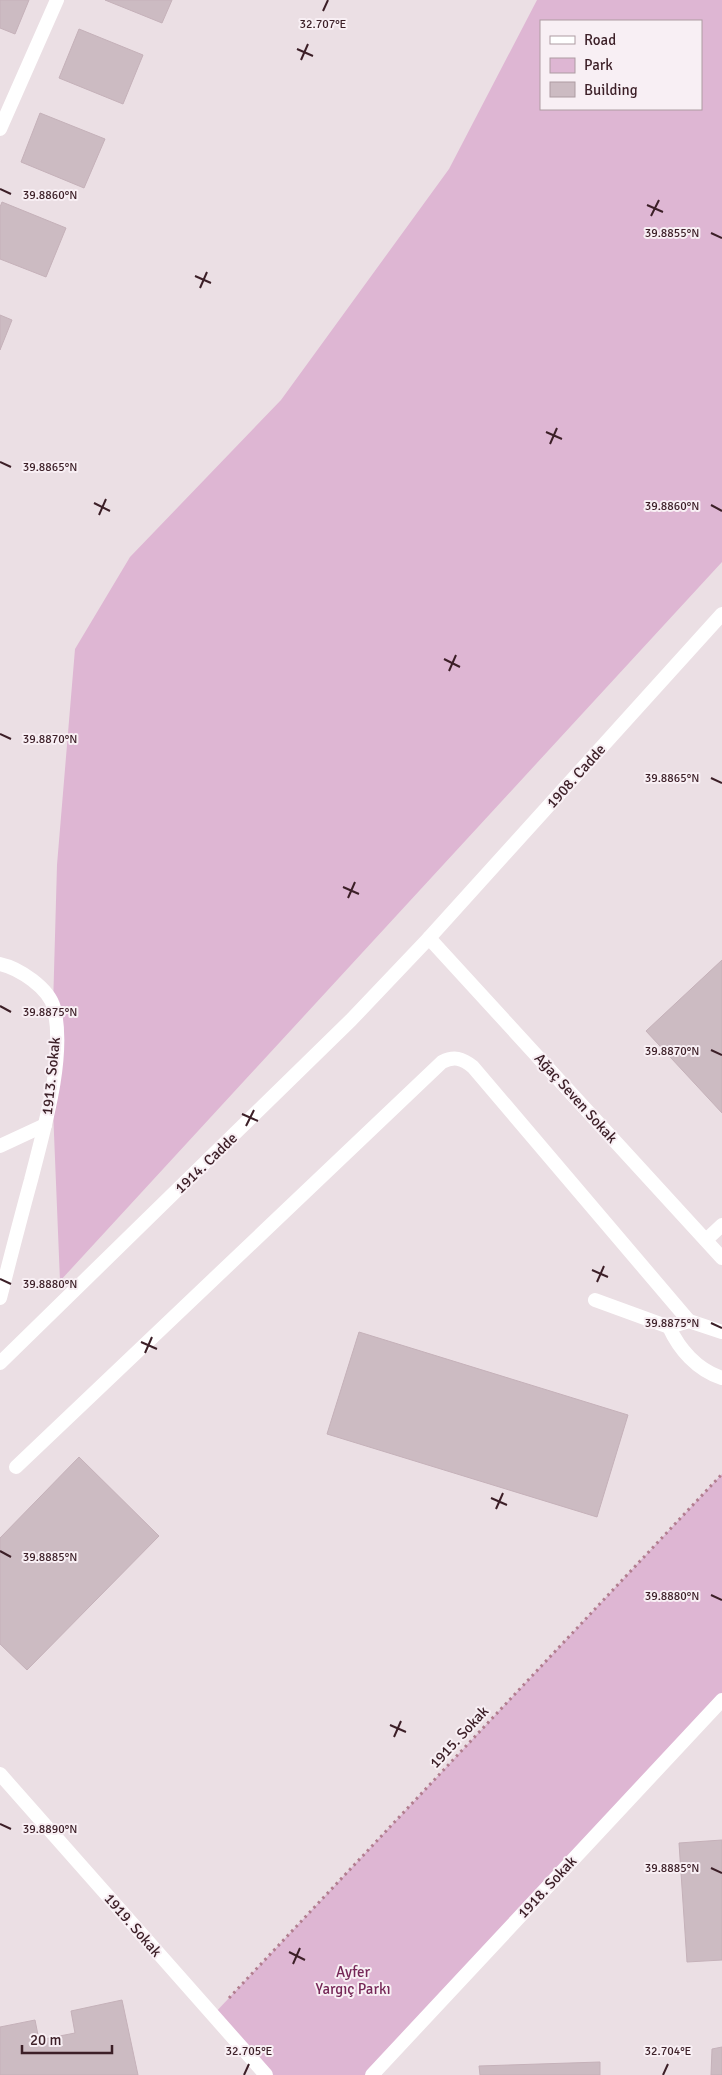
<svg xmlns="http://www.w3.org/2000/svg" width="722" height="2075" font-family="Signika,sans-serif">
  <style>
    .green { fill: #deb6d3; fill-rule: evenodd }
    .building { fill: #ccbbc2; stroke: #c5b1b9 }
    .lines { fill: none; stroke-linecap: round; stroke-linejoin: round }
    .path { stroke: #b17d8e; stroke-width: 3; stroke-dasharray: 2.5 4; stroke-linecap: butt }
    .service { stroke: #fff; stroke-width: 14 }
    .minor { stroke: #fff; stroke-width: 14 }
    .ticks { fill: none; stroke: #3c1f27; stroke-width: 2 }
    .labels { text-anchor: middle; stroke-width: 4; stroke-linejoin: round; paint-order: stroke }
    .street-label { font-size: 15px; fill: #3c1f27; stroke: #f8eff4 }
    .park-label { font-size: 15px; fill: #752757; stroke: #f8eff4 }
    .ticks-label { font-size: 12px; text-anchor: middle; fill: #3c1f27; stroke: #f8eff4; stroke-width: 4; stroke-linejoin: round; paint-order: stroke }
  </style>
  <rect width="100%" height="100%" fill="#ebdfe4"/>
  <g class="green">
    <path d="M537,0H722V562L60,1281L52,1085L53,1007L57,865L75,649L130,557L281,400L449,169ZM541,21H701V109H541Z"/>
    <polygon points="722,1474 722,1700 372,2075 266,2075 213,2015"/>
  </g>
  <g class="building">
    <polygon points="0,0 29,0 15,34 0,28"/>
    <polygon points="105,0 172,0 162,23"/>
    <polygon points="79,29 143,55 123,104 59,78"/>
    <polygon points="40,113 105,139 84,188 21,162"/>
    <polygon points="2,202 66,228 46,277 0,259 0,207"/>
    <polygon points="0,315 12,320 0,350"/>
    <polygon points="722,960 722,1113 646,1031"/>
    <polygon points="359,1332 628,1415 597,1517 327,1434"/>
    <polygon points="79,1457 159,1536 27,1670 0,1644 0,1538"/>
    <polygon points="722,1840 722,1960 687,1962 679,1843"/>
    <polygon points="122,2000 138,2075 0,2075 0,2027 35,2020 39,2040 75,2033 71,2011"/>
    <polygon points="722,2047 722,2075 711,2075 712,2049"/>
    <polygon points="600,2062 600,2075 480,2075 479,2066"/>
  </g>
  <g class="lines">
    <polyline class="path" points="229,1998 722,1474"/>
    <g class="service">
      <polyline points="0,129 57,0"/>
      <polyline points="595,1300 669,1327 689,1321 722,1332"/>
      <path d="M669,1327C679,1349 697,1370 722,1378"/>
      <path d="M16,1467L442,1062C454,1056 462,1058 473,1067L689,1321"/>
    </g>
    <g class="minor">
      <polyline points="429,938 722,1258"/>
      <path d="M0,964C19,968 49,988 54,1008C66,1058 43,1132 31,1180C20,1220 10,1259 0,1298"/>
      <polyline points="0,1146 45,1125"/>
      <polyline points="706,1240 722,1225"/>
      <polyline points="0,1363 351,1020 429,938 722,614"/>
      <polyline points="0,1774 266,2075"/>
      <polyline points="372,2075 722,1700"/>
    </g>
  </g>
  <path class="ticks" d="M323,11L328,0M297,49L313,56M301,60L308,44M0,189L11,194M647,205L663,212M651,216L659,200M711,233L722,238M195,276L211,283M200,288L207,272M546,432L562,439M550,444L557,428M0,462L11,467M94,503L110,511M711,505L722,511M99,515L106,499M444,659L460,667M449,671L456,655M0,734L11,739M711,778L722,783M343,887L359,894M348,898L355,882M0,1006L11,1012M711,1050L722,1055M242,1114L258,1121M246,1126L254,1110M592,1270L608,1277M0,1279L11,1284M597,1282L604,1266M711,1323L722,1328M141,1342L157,1349M145,1353L152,1337M491,1498L507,1505M496,1509L503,1493M0,1551L11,1557M711,1595L722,1600M390,1725L406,1732M394,1737L401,1721M0,1824L11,1829M711,1868L722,1873M289,1952L305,1960M293,1964L300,1948M244,2075L249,2064M663,2075L668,2064"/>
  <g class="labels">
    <g class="street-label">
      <text transform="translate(576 776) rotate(-48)" y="5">1908. Cadde</text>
      <text transform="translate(51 1076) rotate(-84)" y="5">1913. Sokak</text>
      <text transform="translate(576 1098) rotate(48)" y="5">Ağaç Seven Sokak</text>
      <text transform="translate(206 1163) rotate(-44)" y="5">1914. Cadde</text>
      <text transform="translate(459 1737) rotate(-47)" y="5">1915. Sokak</text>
      <text transform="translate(547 1887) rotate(-47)" y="5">1918. Sokak</text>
      <text transform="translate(133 1925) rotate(49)" y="5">1919. Sokak</text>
    </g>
    <g class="park-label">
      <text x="353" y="1977">Ayfer<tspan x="353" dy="17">Yargıç Parkı</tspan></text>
    </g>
  </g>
  <g class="ticks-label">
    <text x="323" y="28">32.707°E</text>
    <text x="50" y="199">39.8860°N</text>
    <text x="672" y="237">39.8855°N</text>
    <text x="50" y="471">39.8865°N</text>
    <text x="672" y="510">39.8860°N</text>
    <text x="50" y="743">39.8870°N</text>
    <text x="672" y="782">39.8865°N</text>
    <text x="50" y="1016">39.8875°N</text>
    <text x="672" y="1055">39.8870°N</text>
    <text x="50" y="1288">39.8880°N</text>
    <text x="672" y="1327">39.8875°N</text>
    <text x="50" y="1561">39.8885°N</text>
    <text x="672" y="1600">39.8880°N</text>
    <text x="50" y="1833">39.8890°N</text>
    <text x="672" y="1872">39.8885°N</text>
    <text x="249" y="2055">32.705°E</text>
    <text x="668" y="2055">32.704°E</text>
  </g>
  <rect x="540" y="20" width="162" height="90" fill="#f8eff4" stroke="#ad9ca2"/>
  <rect x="550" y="36" width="25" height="8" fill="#ffffff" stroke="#ad9ca2"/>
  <text x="584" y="45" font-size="15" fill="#3c1f27">Road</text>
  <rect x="550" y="58" width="25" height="15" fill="#deb6d3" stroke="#ad9ca2"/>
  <text x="584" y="70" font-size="15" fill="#3c1f27">Park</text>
  <rect x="550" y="82" width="25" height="15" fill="#ccbbc2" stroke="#ad9ca2"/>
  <text x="584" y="95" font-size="15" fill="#3c1f27">Building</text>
  <path d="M22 2045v8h90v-8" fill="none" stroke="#3c1f27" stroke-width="2.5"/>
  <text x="30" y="2045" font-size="15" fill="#3c1f27" stroke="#f8eff4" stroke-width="4" paint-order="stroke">20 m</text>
</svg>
